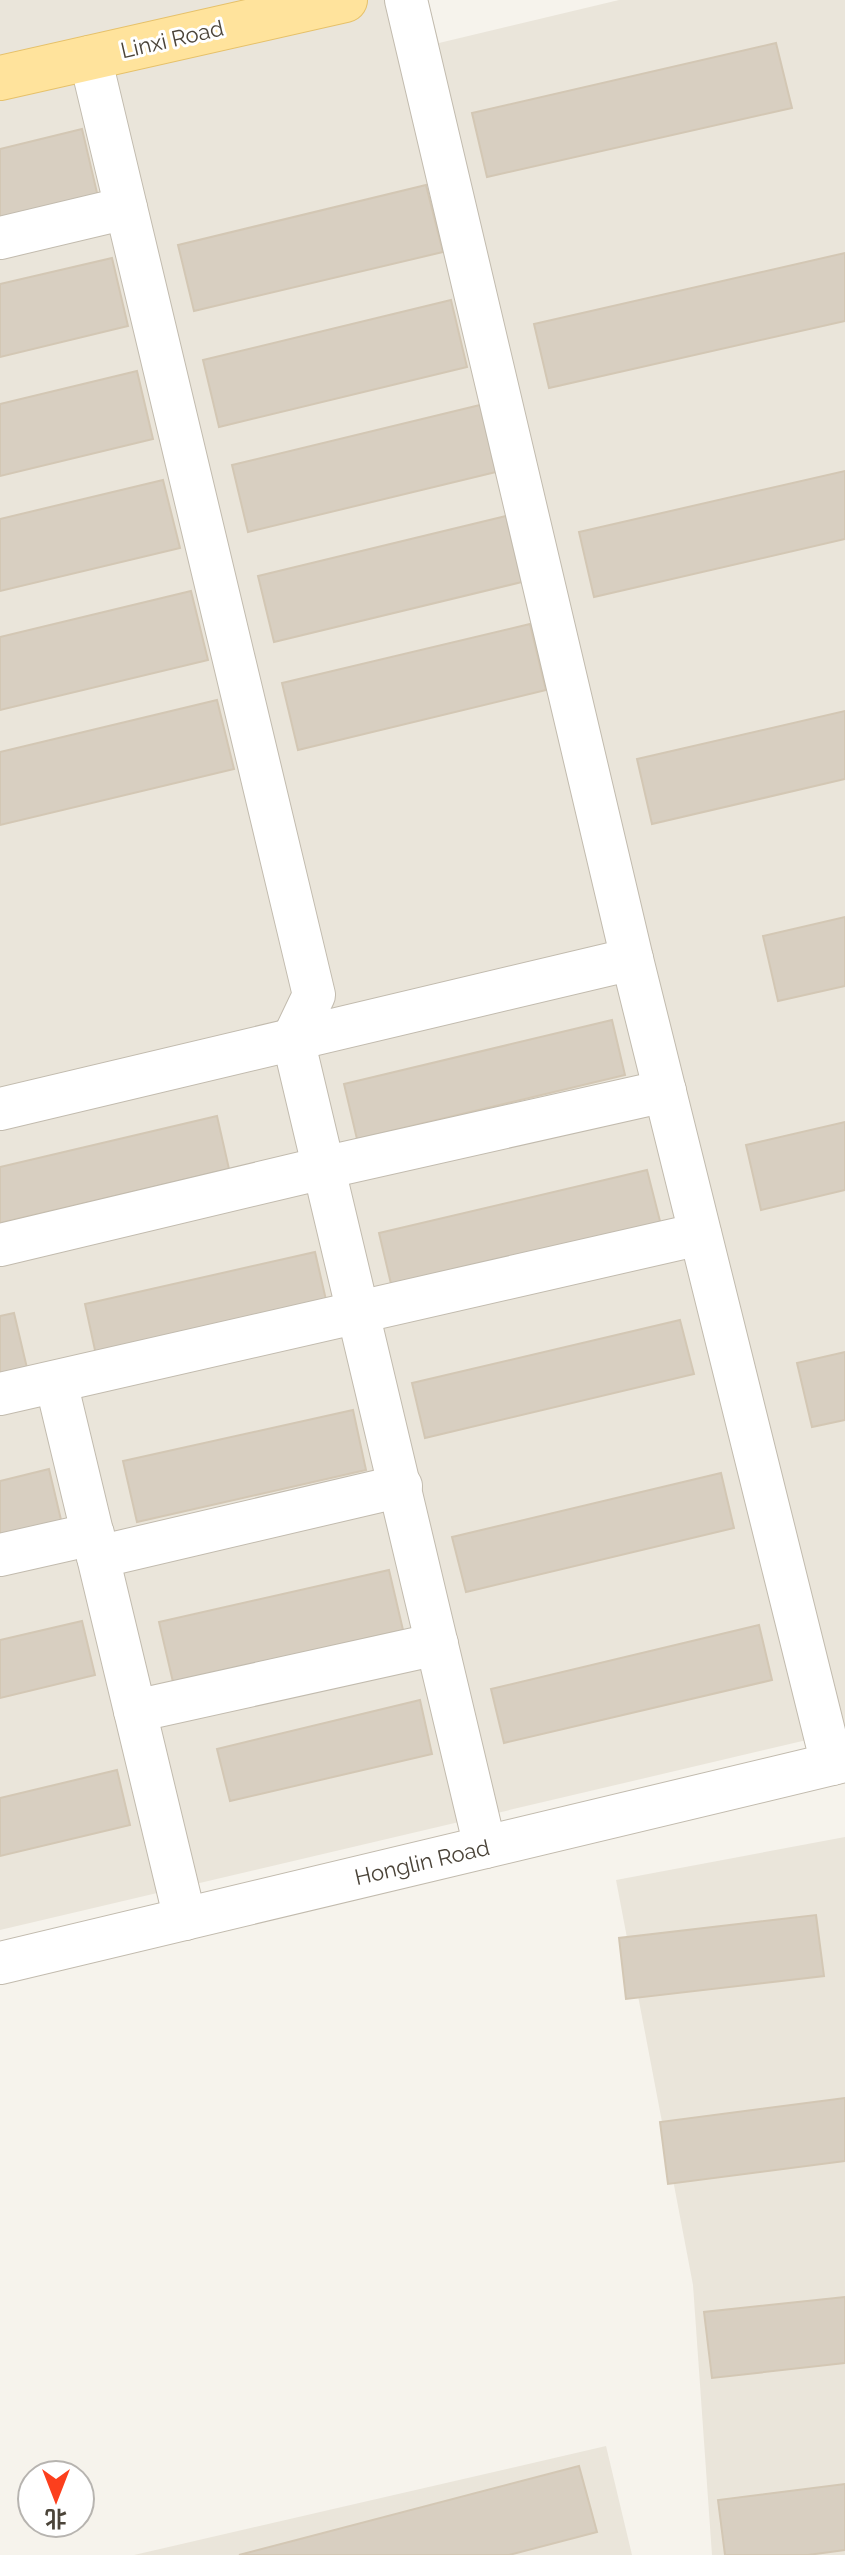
<svg xmlns="http://www.w3.org/2000/svg" width="845" height="2555" font-family="Raleway,'Noto Sans SC',sans-serif">
  <style>
    .residential { fill: #eae5da }
    .building { fill: #d8cfc1; stroke: #d3c7b4; stroke-width: 2 }
    .lines { fill: none; stroke-linecap: round; stroke-linejoin: round }
    .minor-casing { stroke: #c2bbae; stroke-width: 44 }
    .major-casing { stroke: #e6c16a; stroke-width: 46 }
    .minor { stroke: #fff; stroke-width: 42 }
    .major { stroke: #ffe39c; stroke-width: 44 }
    .labels { text-anchor: middle; stroke-width: 6; stroke-linejoin: round; paint-order: stroke }
    .street-label { font-size: 22px; fill: #4b4439; stroke: #fff }
  </style>
  <rect width="100%" height="100%" fill="#f6f3ec"/>
  <g class="residential">
    <polygon points="0,0 428,0 439,43 619,0 845,0 845,1731 0,1930"/>
    <polygon points="845,1837 845,2555 712,2555 693,2285 616,1880"/>
    <polygon points="606,2446 632,2555 134,2555"/>
  </g>
  <g class="building">
    <polygon points="776,43 792,108 487,177 472,113"/>
    <polygon points="82,129 98,197 0,221 0,149"/>
    <polygon points="426,185 443,252 194,311 178,245"/>
    <polygon points="845,253 845,321 549,388 534,324"/>
    <polygon points="112,258 128,326 0,357 0,284"/>
    <polygon points="451,300 467,367 219,427 203,360"/>
    <polygon points="137,371 153,439 0,476 0,404"/>
    <polygon points="480,405 496,472 248,532 232,465"/>
    <polygon points="845,471 845,539 594,597 579,532"/>
    <polygon points="163,480 180,548 0,591 0,519"/>
    <polygon points="506,516 522,582 274,642 258,576"/>
    <polygon points="191,591 208,660 0,710 0,637"/>
    <polygon points="530,624 546,690 298,750 282,683"/>
    <polygon points="217,700 234,769 0,825 0,752"/>
    <polygon points="845,711 845,779 652,824 637,759"/>
    <polygon points="845,917 845,986 778,1001 763,936"/>
    <polygon points="612,1020 625,1075 357,1139 344,1084"/>
    <polygon points="217,1116 229,1169 0,1223 0,1167"/>
    <polygon points="845,1122 845,1190 761,1210 746,1145"/>
    <polygon points="647,1170 661,1225 392,1288 379,1233"/>
    <polygon points="315,1252 329,1313 98,1364 85,1304"/>
    <polygon points="14,1313 27,1368 0,1375 0,1316"/>
    <polygon points="680,1320 694,1374 425,1438 412,1383"/>
    <polygon points="845,1352 845,1420 812,1427 797,1363"/>
    <polygon points="353,1410 366,1470 137,1522 123,1461"/>
    <polygon points="49,1469 62,1524 0,1539 0,1481"/>
    <polygon points="721,1473 734,1528 466,1592 452,1537"/>
    <polygon points="389,1570 403,1630 173,1682 159,1622"/>
    <polygon points="82,1621 95,1675 0,1698 0,1640"/>
    <polygon points="759,1625 772,1680 504,1743 491,1689"/>
    <polygon points="420,1700 432,1754 230,1801 217,1749"/>
    <polygon points="117,1770 130,1825 0,1856 0,1798"/>
    <polygon points="816,1915 824,1976 626,1999 619,1938"/>
    <polygon points="845,2098 845,2161 668,2184 660,2122"/>
    <polygon points="845,2297 845,2363 712,2378 704,2312"/>
    <polygon points="579,2466 597,2532 509,2555 239,2555"/>
    <polygon points="845,2484 845,2550 808,2555 725,2555 718,2500"/>
  </g>
  <g class="lines">
    <g class="minor-casing">
      <g id="minor">
        <polyline points="406,0 632,959 832,1764"/>
        <polyline points="90,57 314,995 293,1039 485,1847"/>
        <polyline points="0,238 126,208"/>
        <polyline points="0,1109 632,959"/>
        <polyline points="0,1245 323,1168 665,1091"/>
        <polyline points="56,1382 185,1919"/>
        <polyline points="0,1394 700,1234"/>
        <polyline points="0,1555 93,1534"/>
        <polyline points="98,1557 401,1486"/>
        <polyline points="135,1711 437,1644"/>
        <polyline points="0,1963 845,1761"/>
      </g>
    </g>
    <g class="major-casing">
      <polyline id="major" points="0,78 345,0"/>
    </g>
    <use href="#minor" class="minor"/>
    <use href="#major" class="major"/>
  </g>
  <g class="labels">
    <g class="street-label">
      <text transform="translate(172 39) rotate(-13)" y="8">Linxi Road</text>
      <text transform="translate(422 1862) rotate(-13)" y="8">Honglin Road</text>
    </g>
  </g>
  <g transform="translate(56 2499) rotate(180)"><circle r="38" fill="#ffffff" stroke="#b7b4b0" stroke-width="2"/>
  <path d="M0-6L14 30L0 20L-14 30Z" fill="#fc3f1d"/>
  <text y="-12" font-size="22" font-weight="bold" text-anchor="middle" fill="#4b4439">北</text>
  </g>
</svg>
